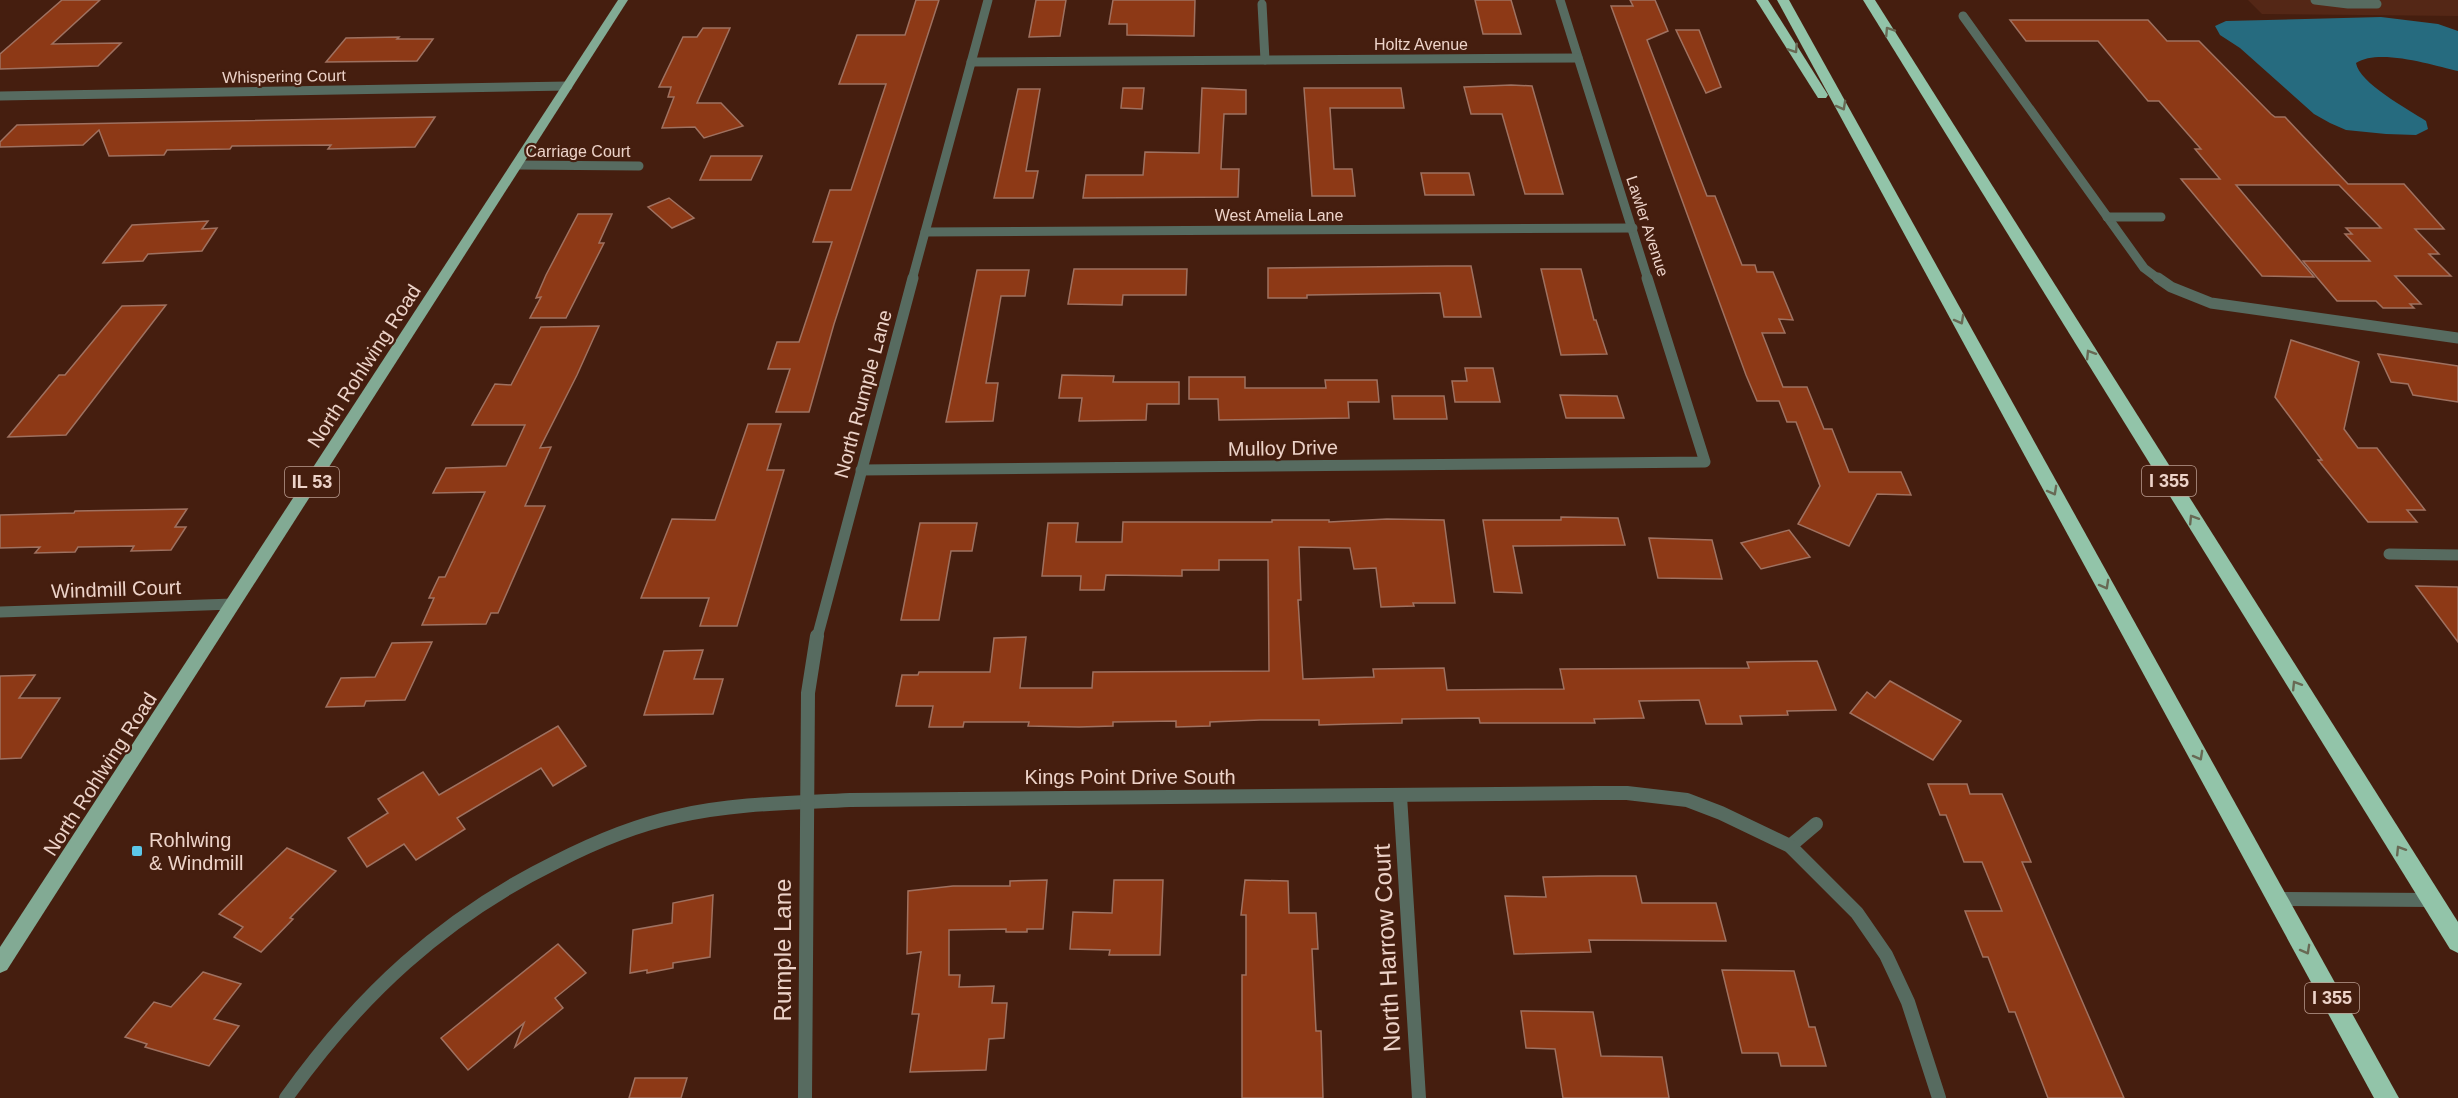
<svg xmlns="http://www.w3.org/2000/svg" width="2458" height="1098" font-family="Arial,sans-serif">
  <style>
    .built { fill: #542716 }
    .water { fill: #266b7f }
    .building { fill: #8d3916; stroke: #9f7160; stroke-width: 1.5 }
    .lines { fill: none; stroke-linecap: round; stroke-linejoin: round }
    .lane-far2 { stroke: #576b60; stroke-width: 9 }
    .lane-far1 { stroke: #576b60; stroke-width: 11 }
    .lane { stroke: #576b60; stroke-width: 14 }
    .street-far2 { stroke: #576b60; stroke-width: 9 }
    .street-far1 { stroke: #576b60; stroke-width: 11 }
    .street { stroke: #576b60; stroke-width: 14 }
    .primary { fill: #82aa94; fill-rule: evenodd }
    .highway { fill: #92c4a9; fill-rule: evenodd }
    .oneway { stroke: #686954 }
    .poi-dot { fill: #5cc7e8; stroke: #451e0f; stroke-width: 2 }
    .labels { text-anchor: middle; stroke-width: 4.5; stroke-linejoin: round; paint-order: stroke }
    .far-street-label { font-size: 16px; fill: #edd3c9; stroke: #451e0f }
    .shield { fill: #451e0f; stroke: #bb9d91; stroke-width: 1.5 }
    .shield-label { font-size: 18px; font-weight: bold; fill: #edd3c9 }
    .street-label { font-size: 20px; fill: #edd3c9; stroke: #451e0f }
    .poi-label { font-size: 20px; fill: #edd3c9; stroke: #451e0f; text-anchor: start }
    .near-street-label { font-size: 24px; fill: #edd3c9; stroke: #451e0f }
  </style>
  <rect width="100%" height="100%" fill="#451e0f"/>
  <polygon class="built" points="2248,0 2458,0 2458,16 2262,14"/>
  <path class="water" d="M2381,17L2438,24L2458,31V71C2432,65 2379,48 2356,63C2359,83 2408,109 2426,121L2428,129L2416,135L2386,134L2346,130L2330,123L2314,114L2240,48L2220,35L2215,26L2226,21Z"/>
  <g class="building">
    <polygon points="62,0 100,0 52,44 121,43 98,66 0,69 0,54"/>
    <polygon points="916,0 939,0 834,324 809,412 776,412 790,369 768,369 777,342 799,342 832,242 813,242 830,190 851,190 886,84 839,84 857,35 905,35"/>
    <polygon points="1036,0 1066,0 1060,36 1029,37"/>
    <polygon points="1113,0 1195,0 1194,36 1127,35 1127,24 1109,24"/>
    <polygon points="1475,0 1511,0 1521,34 1483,34"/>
    <polygon points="1630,0 1655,0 1668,31 1647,40 1707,196 1715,196 1742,265 1755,265 1757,272 1773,272 1793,320 1779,319 1785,333 1762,333 1783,387 1807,387 1824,429 1832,429 1849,472 1901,472 1911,495 1877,494 1849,546 1798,524 1820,486 1796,422 1787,422 1779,401 1757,401 1746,375 1611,6 1633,6"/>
    <polygon points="2010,20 2148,20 2167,41 2199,41 2271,114 2275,117 2285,117 2348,184 2404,184 2444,229 2415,229 2439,254 2429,254 2451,276 2395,276 2421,304 2410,304 2414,308 2383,308 2376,301 2337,301 2303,261 2370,261 2345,234 2352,234 2346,228 2381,228 2339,185 2236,185 2314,277 2262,276 2181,179 2220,179 2195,149 2201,149 2159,101 2148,101 2098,41 2026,41"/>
    <polygon points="703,28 730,28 697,103 721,103 743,126 704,138 695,127 662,128 674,97 668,97 671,87 659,87 683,37 697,37"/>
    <polygon points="1676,30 1699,30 1721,87 1706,93"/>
    <polygon points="399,37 397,39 433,39 417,61 326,62 346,38"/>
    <polygon points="1511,85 1532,86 1563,194 1525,194 1502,114 1471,114 1464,87"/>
    <polygon points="1123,88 1144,88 1142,109 1121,108"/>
    <polygon points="1202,88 1246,90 1246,114 1224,114 1221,169 1239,169 1238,197 1083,198 1086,175 1143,175 1145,152 1199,153"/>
    <polygon points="1304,88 1401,88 1404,108 1330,108 1334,169 1352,169 1355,196 1312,196"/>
    <polygon points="1018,89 1040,89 1026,171 1038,171 1033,198 994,198"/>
    <polygon points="435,117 415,147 328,149 331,145 232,146 230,149 167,150 164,155 109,156 99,130 83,145 0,147 0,142 17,125"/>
    <polygon points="711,156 762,156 751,180 700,180"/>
    <polygon points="1421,173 1469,173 1474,195 1425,195"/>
    <polygon points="669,198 694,218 672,228 648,207"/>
    <polygon points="578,214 612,214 599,243 604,243 566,318 530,318 541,297 536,298 546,275"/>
    <polygon points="208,221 202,229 217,228 202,251 148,254 143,261 103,263 132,225"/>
    <polygon points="1447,266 1471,266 1481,317 1444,317 1440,293 1307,295 1307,298 1268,298 1268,268"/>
    <polygon points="1074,269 1187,269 1186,295 1123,295 1122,305 1068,304"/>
    <polygon points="1541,269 1581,269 1594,320 1596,320 1607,354 1561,355"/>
    <polygon points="977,270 1029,270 1025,296 1001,296 986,383 998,383 993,421 946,422"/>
    <polygon points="166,305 66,435 8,437 59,375 65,375 122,306"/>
    <polygon points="599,326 577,375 540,448 551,447 525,506 545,506 498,613 491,613 486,624 422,625 434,598 429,598 439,577 445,577 485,492 433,493 446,468 506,466 525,425 472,425 495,384 511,385 541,327"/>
    <polygon points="2291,340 2359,362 2344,429 2358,448 2377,448 2425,510 2407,510 2417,522 2368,522 2318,460 2322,460 2275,397"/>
    <polygon points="2378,354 2458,366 2458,402 2413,395 2408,384 2391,382"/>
    <polygon points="1465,368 1493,368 1500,402 1455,402 1452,381 1467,381"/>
    <polygon points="1062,375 1114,376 1113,382 1179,382 1179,404 1147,404 1146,420 1079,421 1082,398 1059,398"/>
    <polygon points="1189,377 1245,377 1245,388 1326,388 1325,380 1377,380 1379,402 1348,402 1349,418 1219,420 1218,399 1189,399"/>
    <polygon points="1560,395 1617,396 1624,418 1566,418"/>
    <polygon points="1392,396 1444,396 1447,419 1394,419"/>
    <polygon points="748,424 781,424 767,470 784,470 737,626 700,626 709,598 641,598 672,519 715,520"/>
    <polygon points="187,509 175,527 186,527 171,550 131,551 134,546 78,547 75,552 35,553 40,547 0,548 0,515 74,513 75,511"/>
    <polygon points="1561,517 1618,518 1625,545 1513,546 1522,593 1494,592 1483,520 1561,520"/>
    <polygon points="1387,519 1444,520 1455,603 1413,603 1414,606 1381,607 1376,568 1354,569 1350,548 1299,547 1301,600 1298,600 1303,679 1374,677 1373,669 1444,668 1447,690 1564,689 1560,669 1749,668 1747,662 1817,661 1836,710 1787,711 1788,715 1740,716 1742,724 1706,724 1699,700 1639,701 1644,718 1594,719 1595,723 1480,723 1479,718 1402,719 1402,723 1352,724 1319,725 1319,720 1260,720 1210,722 1210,726 1176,727 1176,721 1113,722 1113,726 1079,727 1028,726 1029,722 964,722 963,727 929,727 933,706 896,706 902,675 918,675 919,672 990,672 994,638 1026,637 1020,688 1092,688 1093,672 1269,671 1268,560 1219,560 1219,570 1182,570 1182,576 1106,575 1104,590 1080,590 1081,576 1042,576 1048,523 1078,523 1076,542 1122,542 1123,522 1272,522 1272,520 1329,520 1329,522"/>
    <polygon points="920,523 977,523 972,551 951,551 939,620 901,620"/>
    <polygon points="1789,530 1810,557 1761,569 1741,543"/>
    <polygon points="1649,538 1712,540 1722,579 1658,578"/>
    <polygon points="2416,586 2458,587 2458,642"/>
    <polygon points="432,642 405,700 366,701 364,706 326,707 341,678 375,677 392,643"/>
    <polygon points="703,650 694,679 723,679 713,714 644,715 664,651"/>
    <polygon points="35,675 19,698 60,698 21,758 0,759 0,676"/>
    <polygon points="1890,681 1961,721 1933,760 1850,713 1867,692 1875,698"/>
    <polygon points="558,726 586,766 553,786 541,768 457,818 465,829 416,860 404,844 367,867 348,838 388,813 378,799 423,772 439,795"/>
    <polygon points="1928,784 1967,784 1970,794 2002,794 2031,862 2022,862 2124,1098 2048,1098 2015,1012 2009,1012 1988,957 1983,957 1965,911 2002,911 1982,862 1964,862 1946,815 1940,815"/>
    <polygon points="287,848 336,871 290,918 293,919 261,952 234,937 243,927 219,914"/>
    <polygon points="1599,876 1636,876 1642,903 1716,903 1726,941 1589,940 1591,952 1514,954 1505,896 1546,897 1543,877"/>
    <polygon points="1047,880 1043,929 1027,929 1027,932 1006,932 1006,929 949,930 949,975 960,975 959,987 994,986 992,1003 1007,1003 1004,1038 989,1039 986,1070 910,1072 919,1014 912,1014 921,952 907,954 908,891 953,886 1010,886 1010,881"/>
    <polygon points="1114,880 1163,880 1160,955 1109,955 1110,950 1070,949 1073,912 1112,913"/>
    <polygon points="1245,880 1288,881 1289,913 1316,913 1318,949 1312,949 1316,1031 1321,1031 1323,1098 1242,1098 1242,975 1246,975 1246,915 1241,915"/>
    <polygon points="713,895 710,957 673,963 673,968 647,973 647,970 630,973 633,930 672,923 673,903"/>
    <polygon points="558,944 586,973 555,998 563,1008 515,1047 524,1023 468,1070 441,1038"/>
    <polygon points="1722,970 1794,971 1809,1027 1815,1027 1826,1066 1781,1066 1778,1053 1742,1053"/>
    <polygon points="203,972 241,984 214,1019 239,1026 209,1066 145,1047 147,1044 125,1037 154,1002 171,1007"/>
    <polygon points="1521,1011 1593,1012 1601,1056 1662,1057 1669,1098 1563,1098 1555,1049 1526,1048"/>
    <polygon points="635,1078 687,1078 681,1098 629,1098"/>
  </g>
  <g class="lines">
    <g class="lane-far2">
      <polyline points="2315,0 2348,4 2377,4"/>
      <polyline points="1963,16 2144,268 2160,280"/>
      <polyline points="2107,217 2161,217"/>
    </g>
    <g class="lane-far1">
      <polyline points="2158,278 2171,287 2211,303 2458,338"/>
      <polyline points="2389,554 2458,555"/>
    </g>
    <polyline class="lane" points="2278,899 2431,900"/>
    <g class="street-far2">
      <polyline points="1560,0 1648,280"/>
      <polyline points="1262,4 1265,60"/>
      <polyline points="971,62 1578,58"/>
      <polyline points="0,96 568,86"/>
      <polyline points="517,165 639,166"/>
      <polyline points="925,232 1633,228"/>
      <polyline points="912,280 988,0"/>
    </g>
    <g class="street-far1">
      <polyline points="861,470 1705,462 1647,278"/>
      <polyline points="0,612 233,604"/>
      <polyline points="817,638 913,278"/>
    </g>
    <g class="street">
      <polyline points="1400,796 1419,1098"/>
      <polyline points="1790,846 1816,824"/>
      <path d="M286,1098C359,996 442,918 556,862C595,842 636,825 678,816C735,803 793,803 850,800L1596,793H1627L1687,800L1721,813L1790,846L1857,913L1886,955L1908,1002L1939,1098"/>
      <polyline points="805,1098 808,693 817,636"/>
    </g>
    <polygon class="primary" points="618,0 628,0 7,970 0,973 0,947"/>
    <g class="highway">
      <polygon points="1756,0 1768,0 1828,95 1826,98 1818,98"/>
      <polygon points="1777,0 1789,0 2399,1098 2374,1098"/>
      <polygon points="1863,0 1875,0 2458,922 2458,953 2450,949"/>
    </g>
  </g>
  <defs><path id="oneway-chevron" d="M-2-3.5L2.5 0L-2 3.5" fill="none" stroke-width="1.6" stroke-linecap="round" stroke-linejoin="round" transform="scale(1.5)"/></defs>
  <g class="oneway">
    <use href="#oneway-chevron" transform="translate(1889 31) rotate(-123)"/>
    <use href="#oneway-chevron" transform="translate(1794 49) rotate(57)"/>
    <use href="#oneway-chevron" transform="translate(1842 106) rotate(61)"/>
    <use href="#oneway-chevron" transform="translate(1960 320) rotate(61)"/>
    <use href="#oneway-chevron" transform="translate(2090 354) rotate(-122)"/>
    <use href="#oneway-chevron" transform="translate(2053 491) rotate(61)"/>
    <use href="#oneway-chevron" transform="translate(2193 519) rotate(-122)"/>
    <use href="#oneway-chevron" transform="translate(2105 585) rotate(61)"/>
    <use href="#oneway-chevron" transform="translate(2296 685) rotate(-122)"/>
    <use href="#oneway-chevron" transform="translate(2199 756) rotate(61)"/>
    <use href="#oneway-chevron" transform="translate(2400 850) rotate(-122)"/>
    <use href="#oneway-chevron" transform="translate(2306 950) rotate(61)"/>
  </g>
  <rect class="poi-dot" x="131" y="845" width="12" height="12" rx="3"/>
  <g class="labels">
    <g class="far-street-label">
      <text x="1421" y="50">Holtz Avenue</text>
      <text transform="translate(284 76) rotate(-1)" y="6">Whispering Court</text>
      <text x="578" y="157">Carriage Court</text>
      <text x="1279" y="221">West Amelia Lane</text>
      <text transform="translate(1648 226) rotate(72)" y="6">Lawler Avenue</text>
    </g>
    <g class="shield">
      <rect x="2142" y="466" width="54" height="30" rx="4.5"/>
      <rect x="285" y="467" width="54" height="30" rx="4.5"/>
      <rect x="2305" y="983" width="54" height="30" rx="4.5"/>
    </g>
    <g class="shield-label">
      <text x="2169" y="487">I 355</text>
      <text x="312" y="488">IL 53</text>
      <text x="2332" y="1004">I 355</text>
    </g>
    <g class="street-label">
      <text transform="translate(364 366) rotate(-57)" y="7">North Rohlwing Road</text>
      <text transform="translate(863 394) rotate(-75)" y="7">North Rumple Lane</text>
      <text transform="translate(1283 448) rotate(-1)" y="7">Mulloy Drive</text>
      <text transform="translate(116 589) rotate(-2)" y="7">Windmill Court</text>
      <text transform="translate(100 774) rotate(-57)" y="7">North Rohlwing Road</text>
      <text x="1130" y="784">Kings Point Drive South</text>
    </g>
    <g class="poi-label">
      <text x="149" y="847">Rohlwing<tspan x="149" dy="23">&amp; Windmill</tspan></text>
    </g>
    <g class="near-street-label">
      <text transform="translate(1387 948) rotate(-93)" y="8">North Harrow Court</text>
      <text transform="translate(783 950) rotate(-90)" y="8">Rumple Lane</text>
    </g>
  </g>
</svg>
